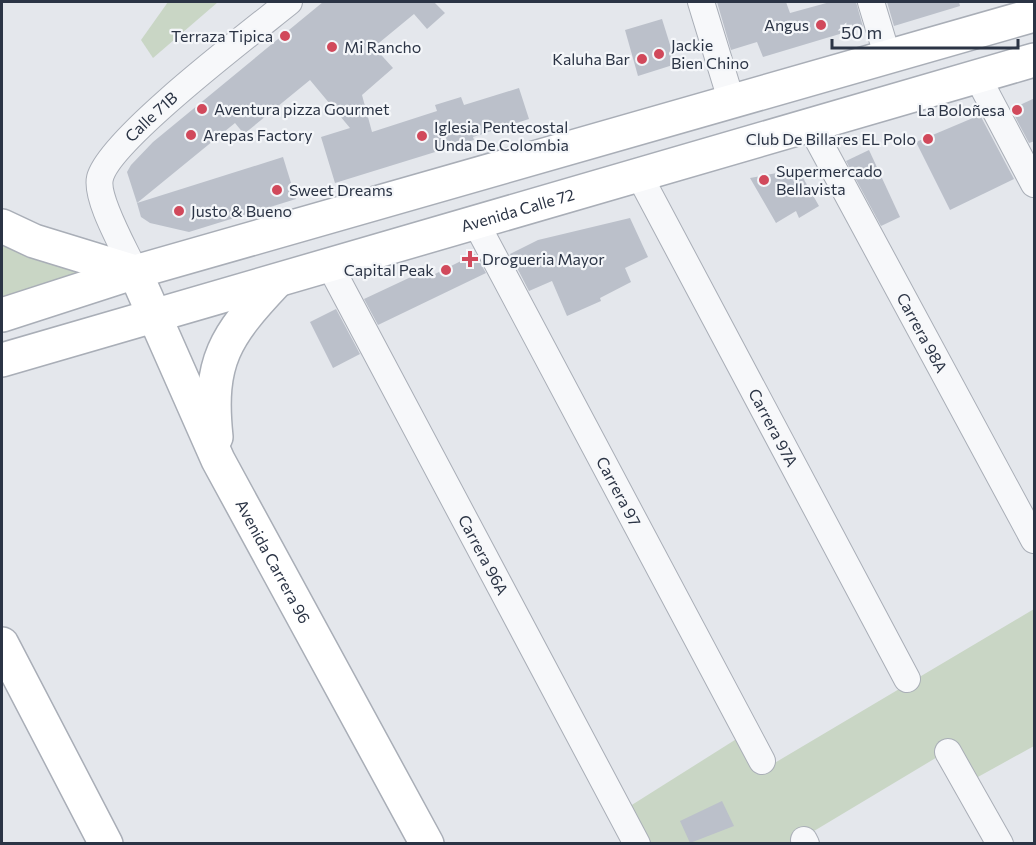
<svg xmlns="http://www.w3.org/2000/svg" width="1036" height="845" font-family="Commissioner,sans-serif">
  <style>
    .green { fill: #c9d6c5 }
    .building { fill: #bbc0ca }
    .lines { fill: none; stroke-linecap: round; stroke-linejoin: round }
    .street-casing { stroke: #a9aeb7; stroke-width: 28 }
    .secondary-casing { stroke: #a9aeb7; stroke-width: 36 }
    .street { stroke: #f7f8fa; stroke-width: 26 }
    .secondary { stroke: #fff; stroke-width: 33 }
    .poi-dot { fill: #d1495b; stroke: #f4f6f9; stroke-width: 2 }
    .labels { text-anchor: middle; stroke-width: 4.5; stroke-linejoin: round; paint-order: stroke }
    .poi-label { font-size: 16px; fill: #2b3445; stroke: #f4f6f9; text-anchor: start }
    .street-label { font-size: 16px; fill: #2b3445; stroke: #f4f6f9 }
  </style>
  <rect width="100%" height="100%" fill="#e4e7ec"/>
  <g class="green">
    <polygon points="168,2 218,2 153,58 141,40"/>
    <polygon points="2,237 102,268 2,303"/>
    <polygon points="1034,609 1034,746 967,783 949,750 794,843 646,843 627,808 738,738 756,774"/>
  </g>
  <g class="building">
    <polygon points="323,2 434,2 445,13 427,29 414,14 374,47 393,68 362,95 372,132 437,111 435,105 461,97 464,105 519,88 529,119 473,137 474,140 335,183 321,137 350,128 310,80 244,134 235,123 137,203 127,172 131,165 153,142"/>
    <polygon points="717,2 786,2 790,13 830,2 856,2 863,27 763,57 757,42 731,50"/>
    <polygon points="887,2 959,2 960,6 894,26"/>
    <polygon points="662,19 676,64 638,76 625,30"/>
    <polygon points="1035,98 1035,141 1029,143 1011,109"/>
    <polygon points="980,115 1014,179 950,210 916,142"/>
    <polygon points="869,150 900,217 881,226 846,161"/>
    <polygon points="283,157 296,199 189,232 150,223 141,217 137,203"/>
    <polygon points="798,169 819,206 799,218 796,211 776,223 750,178"/>
    <polygon points="630,218 648,257 625,268 631,282 600,298 601,301 567,316 552,281 529,291 510,254 538,240"/>
    <polygon points="475,254 486,273 378,325 364,299 428,269 431,276"/>
    <polygon points="336,309 360,354 333,368 310,322"/>
    <polygon points="722,801 734,826 690,843 680,821"/>
  </g>
  <g class="lines">
    <g class="street-casing">
      <g id="street">
        <polyline points="701,2 732,103"/>
        <polyline points="871,2 888,58"/>
        <polyline points="977,76 1034,184"/>
        <path id="s1" d="M810,125L1034,540"/>
        <path id="s2" d="M639,175L907,679"/>
        <path id="s3" d="M476,223L762,761"/>
        <path id="s4" d="M330,266L637,844"/>
        <path id="s5" d="M135,272C126,251 95,199 100,178C109,140 252,32 289,2"/>
        <polyline points="948,752 1000,844"/>
        <polyline points="804,840 806,844"/>
      </g>
    </g>
    <g class="secondary-casing">
      <g id="secondary">
        <polyline points="2,226 34,241 135,272"/>
        <path id="s6" d="M135,272L218,460L427,844"/>
        <polyline points="2,315 135,272 1034,15"/>
        <path id="s7" d="M2,360L1034,60"/>
        <path d="M216,437C208,361 225,336 276,282"/>
        <polyline points="2,644 106,844"/>
      </g>
    </g>
    <use href="#street" class="street"/>
    <use href="#secondary" class="secondary"/>
  </g>
  <g class="poi-dot">
    <circle cx="821" cy="25" r="6"/>
    <circle cx="285" cy="36" r="6"/>
    <circle cx="332" cy="47" r="6"/>
    <circle cx="659" cy="54" r="6"/>
    <circle cx="642" cy="59" r="6"/>
    <circle cx="202" cy="109" r="6"/>
    <circle cx="1017" cy="110" r="6"/>
    <circle cx="191" cy="135" r="6"/>
    <circle cx="422" cy="136" r="6"/>
    <circle cx="928" cy="139" r="6"/>
    <circle cx="764" cy="180" r="6"/>
    <circle cx="277" cy="190" r="6"/>
    <circle cx="179" cy="211" r="6"/>
    <path d="M467 250h6v6h6v6h-6v6h-6v-6h-6v-6h6z"/>
    <circle cx="446" cy="270" r="6"/>
  </g>
  <g class="labels">
    <g class="poi-label">
      <text x="809" y="31" text-anchor="end">Angus</text>
      <text x="273" y="42" text-anchor="end">Terraza Tipica</text>
      <text x="671" y="51">Jackie<tspan x="671" dy="18">Bien Chino</tspan></text>
      <text x="344" y="53">Mi Rancho</text>
      <text x="630" y="65" text-anchor="end">Kaluha Bar</text>
      <text x="214" y="115">Aventura pizza Gourmet</text>
      <text x="1005" y="116" text-anchor="end">La Boloñesa</text>
      <text x="434" y="133">Iglesia Pentecostal<tspan x="434" dy="18">Unda De Colombia</tspan></text>
      <text x="203" y="141">Arepas Factory</text>
      <text x="916" y="145" text-anchor="end">Club De Billares EL Polo</text>
      <text x="776" y="177">Supermercado<tspan x="776" dy="18">Bellavista</tspan></text>
      <text x="289" y="196">Sweet Dreams</text>
      <text x="191" y="217">Justo &amp; Bueno</text>
      <text x="482" y="265">Drogueria Mayor</text>
      <text x="434" y="276" text-anchor="end">Capital Peak</text>
    </g>
    <g class="street-label">
      <text dy="6" stroke="none"><textPath href="#s5" startOffset="182">Calle 71B</textPath></text>
      <text dy="6" stroke="none"><textPath href="#s7" startOffset="537">Avenida Calle 72</textPath></text>
      <text dy="6" stroke="none"><textPath href="#s1" startOffset="236">Carrera 98A</textPath></text>
      <text dy="6" stroke="none"><textPath href="#s2" startOffset="286">Carrera 97A</textPath></text>
      <text dy="6" stroke="none"><textPath href="#s3" startOffset="304">Carrera 97</textPath></text>
      <text dy="6" stroke="none"><textPath href="#s4" startOffset="327">Carrera 96A</textPath></text>
      <text dy="6" stroke="none"><textPath href="#s6" startOffset="321">Avenida Carrera 96</textPath></text>
    </g>
  </g>
  <rect width="1036" height="845" fill="none" stroke="#2b3445" stroke-width="6"/>
  <path d="M832 39v9h186v-9" fill="none" stroke="#2b3445" stroke-width="3"/>
  <text x="841" y="39" font-size="18" fill="#2b3445" stroke="#f4f6f9" stroke-width="4.5" paint-order="stroke">50 m</text>
</svg>
